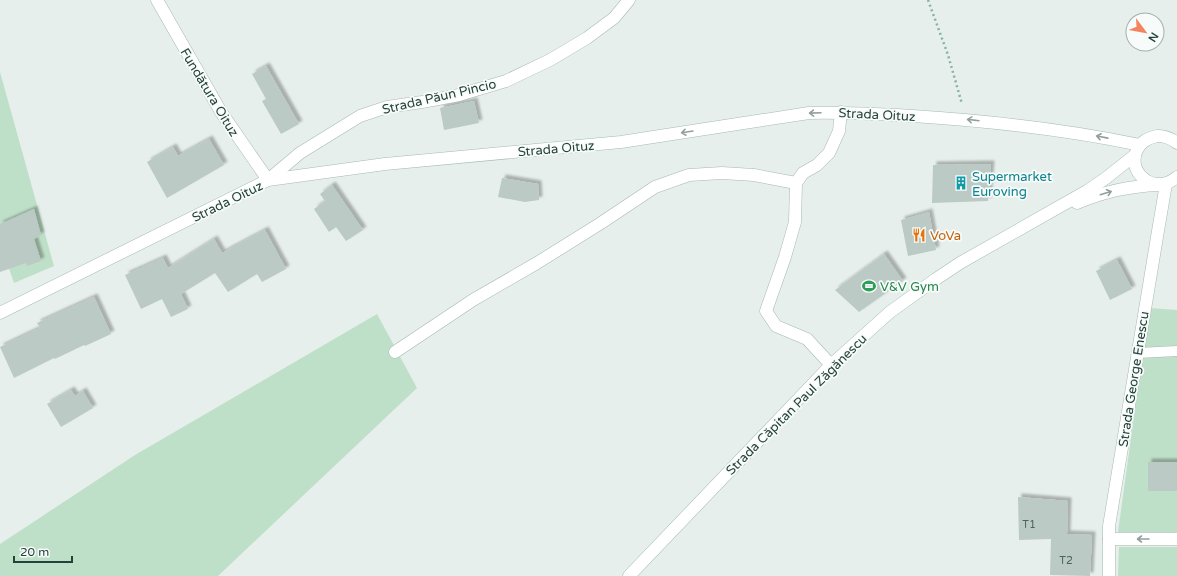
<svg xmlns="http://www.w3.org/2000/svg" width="1177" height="576" font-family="'Varela Round',sans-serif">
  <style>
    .green { fill: #bfe0c8 }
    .building { fill: #bbcac4; filter: url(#shadow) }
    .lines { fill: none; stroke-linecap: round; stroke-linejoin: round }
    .lane-casing { stroke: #a8b8b2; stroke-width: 11 }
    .street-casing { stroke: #a8b8b2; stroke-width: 13 }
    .secondary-casing { stroke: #a4bbb3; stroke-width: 13 }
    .path { stroke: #86b3a5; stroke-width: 2.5; stroke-dasharray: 2 3; stroke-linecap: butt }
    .lane { stroke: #fff; stroke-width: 10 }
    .street { stroke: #fff; stroke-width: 12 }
    .secondary { stroke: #fff; stroke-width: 12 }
    .oneway { stroke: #92a09c }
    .labels { text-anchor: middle; stroke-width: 3.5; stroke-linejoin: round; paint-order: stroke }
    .number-label { font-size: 11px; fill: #4a645c }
    .street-label { font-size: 13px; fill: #24423a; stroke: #f7fbf9 }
    .culture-label { font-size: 13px; fill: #0d838f; stroke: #f7fbf9; text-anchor: start }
    .food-label { font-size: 13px; fill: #c56008; stroke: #f7fbf9; text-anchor: start }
    .leisure-label { font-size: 13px; fill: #27864d; stroke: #f7fbf9; text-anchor: start }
  </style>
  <defs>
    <filter id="shadow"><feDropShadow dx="3.5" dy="-3.5" stdDeviation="1" flood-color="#0004"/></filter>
  </defs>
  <rect width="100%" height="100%" fill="#e6efeb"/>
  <g class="green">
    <polygon points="0,72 54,266 14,283 0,242"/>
    <polygon points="1149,308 1177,310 1177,532 1118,532"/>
    <polygon points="377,314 417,388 218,576 0,576 0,544 135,455"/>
    <polygon points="1119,547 1177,547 1177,576 1118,576"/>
  </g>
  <g class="building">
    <polygon points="266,66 299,124 281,134 262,101 266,99 252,74"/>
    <polygon points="474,101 479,123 444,130 440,108"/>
    <polygon points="209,139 224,165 167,198 147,162 173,147 178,156"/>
    <polygon points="991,164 988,201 932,203 933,165"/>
    <polygon points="502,178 538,184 539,200 525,202 498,197"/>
    <polygon points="332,185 363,230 346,241 336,227 329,232 314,209 325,201 320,194"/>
    <polygon points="34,209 41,235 34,239 41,261 27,266 26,263 0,272 0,224"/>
    <polygon points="929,212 936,250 908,256 901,220"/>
    <polygon points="265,230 286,269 262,282 257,274 228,292 215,273 181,294 188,309 171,317 162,299 141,309 125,275 163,258 168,268 214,239 222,253"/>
    <polygon points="884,254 903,281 859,312 835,290"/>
    <polygon points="1117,260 1132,289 1110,300 1096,271"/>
    <polygon points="94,297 111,334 85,346 84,345 55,359 54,358 14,378 0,347 40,328 37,323"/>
    <polygon points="71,390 75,396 83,391 93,408 61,427 47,404"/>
    <rect x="1148" y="462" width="29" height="29"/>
    <polygon points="1018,497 1068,501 1067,534 1092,535 1090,576 1050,575 1051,539 1019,540"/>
  </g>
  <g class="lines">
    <g class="lane-casing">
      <polyline id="lane" points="1138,353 1177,351"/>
    </g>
    <g class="street-casing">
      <g id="street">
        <polyline points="157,0 221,112 268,180 300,153 360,116 387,107 422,102 459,95 506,81 550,60 587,38 614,18 629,0"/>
        <polyline points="395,352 473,300 537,263 601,223 655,187 689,175 722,173 754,175 796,183"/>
        <polyline points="831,365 807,339 776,326 766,311 785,257 795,222 796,183 803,173 817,165 829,153 839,131 841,112"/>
        <polyline points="1109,539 1177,539"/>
        <polyline points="1109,576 1109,526 1158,231 1166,184"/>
      </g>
    </g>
    <g class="secondary-casing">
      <g id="secondary">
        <path d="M1177,143C1171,138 1165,136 1157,136C1152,137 1147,139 1143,142C1119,165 1151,199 1177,177"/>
        <path d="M1077,203C1105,191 1130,186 1159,185"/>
        <path d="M0,313L268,180L385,164L621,142L809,113C844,112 878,114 913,116C989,121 1065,129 1140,145"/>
        <polyline points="629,576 831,365 890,312 936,279 960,263 1087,191 1106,178 1135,155"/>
      </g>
    </g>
    <polyline class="path" points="928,0 948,55 962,104"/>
    <use href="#lane" class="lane"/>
    <use href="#street" class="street"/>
    <use href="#secondary" class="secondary"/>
  </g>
  <defs><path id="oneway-shaft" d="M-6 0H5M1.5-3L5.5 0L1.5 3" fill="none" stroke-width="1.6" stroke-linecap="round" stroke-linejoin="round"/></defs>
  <g class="oneway">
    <use href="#oneway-shaft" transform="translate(815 113) rotate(178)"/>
    <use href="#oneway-shaft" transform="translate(973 120) rotate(-173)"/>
    <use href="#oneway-shaft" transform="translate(687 132) rotate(171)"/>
    <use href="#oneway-shaft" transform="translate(1102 137) rotate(-169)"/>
    <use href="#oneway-shaft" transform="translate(1106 193) rotate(-17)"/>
    <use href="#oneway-shaft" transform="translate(1143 539) rotate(-180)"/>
  </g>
  <defs>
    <g id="building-bare" transform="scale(1.08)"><path d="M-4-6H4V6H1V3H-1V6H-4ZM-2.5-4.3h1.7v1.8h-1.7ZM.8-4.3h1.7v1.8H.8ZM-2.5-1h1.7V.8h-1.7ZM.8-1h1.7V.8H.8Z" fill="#0f9aa8" stroke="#f7fbf9" stroke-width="2.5" paint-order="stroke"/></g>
    <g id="restaurant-bare" transform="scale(1.08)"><path d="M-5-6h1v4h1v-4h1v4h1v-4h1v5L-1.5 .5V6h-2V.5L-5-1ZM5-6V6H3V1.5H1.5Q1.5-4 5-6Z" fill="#e8710a" stroke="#f7fbf9" stroke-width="2.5" paint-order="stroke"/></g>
    <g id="stadium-bare" transform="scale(1.08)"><path d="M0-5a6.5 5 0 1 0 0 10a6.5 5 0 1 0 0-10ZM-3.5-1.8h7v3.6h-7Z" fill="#2e9e5b" stroke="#f7fbf9" stroke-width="2.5" paint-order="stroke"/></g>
  </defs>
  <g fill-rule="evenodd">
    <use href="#building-bare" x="961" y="183"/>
    <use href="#restaurant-bare" x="919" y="235"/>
    <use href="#stadium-bare" x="869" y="286"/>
  </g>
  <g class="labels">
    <g class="number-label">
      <text x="1029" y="528">T1</text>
      <text x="1066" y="564">T2</text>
    </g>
    <g class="street-label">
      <text transform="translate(210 92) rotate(59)" y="5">Fundătura Oituz</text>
      <text transform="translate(439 96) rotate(-13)" y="5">Strada Păun Pincio</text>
      <text transform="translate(877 114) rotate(3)" y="5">Strada Oituz</text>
      <text transform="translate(556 148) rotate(-5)" y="5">Strada Oituz</text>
      <text transform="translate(227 201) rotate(-26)" y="5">Strada Oituz</text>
      <text transform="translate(1133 379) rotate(-81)" y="5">Strada George Enescu</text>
      <text transform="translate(796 404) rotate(-45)" y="5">Strada Căpitan Paul Zăgănescu</text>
    </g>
    <g class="culture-label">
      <text x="972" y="181">Supermarket<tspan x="972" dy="15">Euroving</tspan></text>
    </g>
    <g class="food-label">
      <text x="930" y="240">VoVa</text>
    </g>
    <g class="leisure-label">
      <text x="880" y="291">V&amp;V Gym</text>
    </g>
  </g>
  <g transform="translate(1145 32) rotate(122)"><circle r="19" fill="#f7fbf9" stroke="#a3b1ad"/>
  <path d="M0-3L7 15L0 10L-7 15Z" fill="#f4845f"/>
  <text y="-6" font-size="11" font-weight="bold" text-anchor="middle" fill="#24423a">N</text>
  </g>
  <path d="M14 556v6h58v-6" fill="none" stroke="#24423a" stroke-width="2"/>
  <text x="20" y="556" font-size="12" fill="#24423a" stroke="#f7fbf9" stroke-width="3" paint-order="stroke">20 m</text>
</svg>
